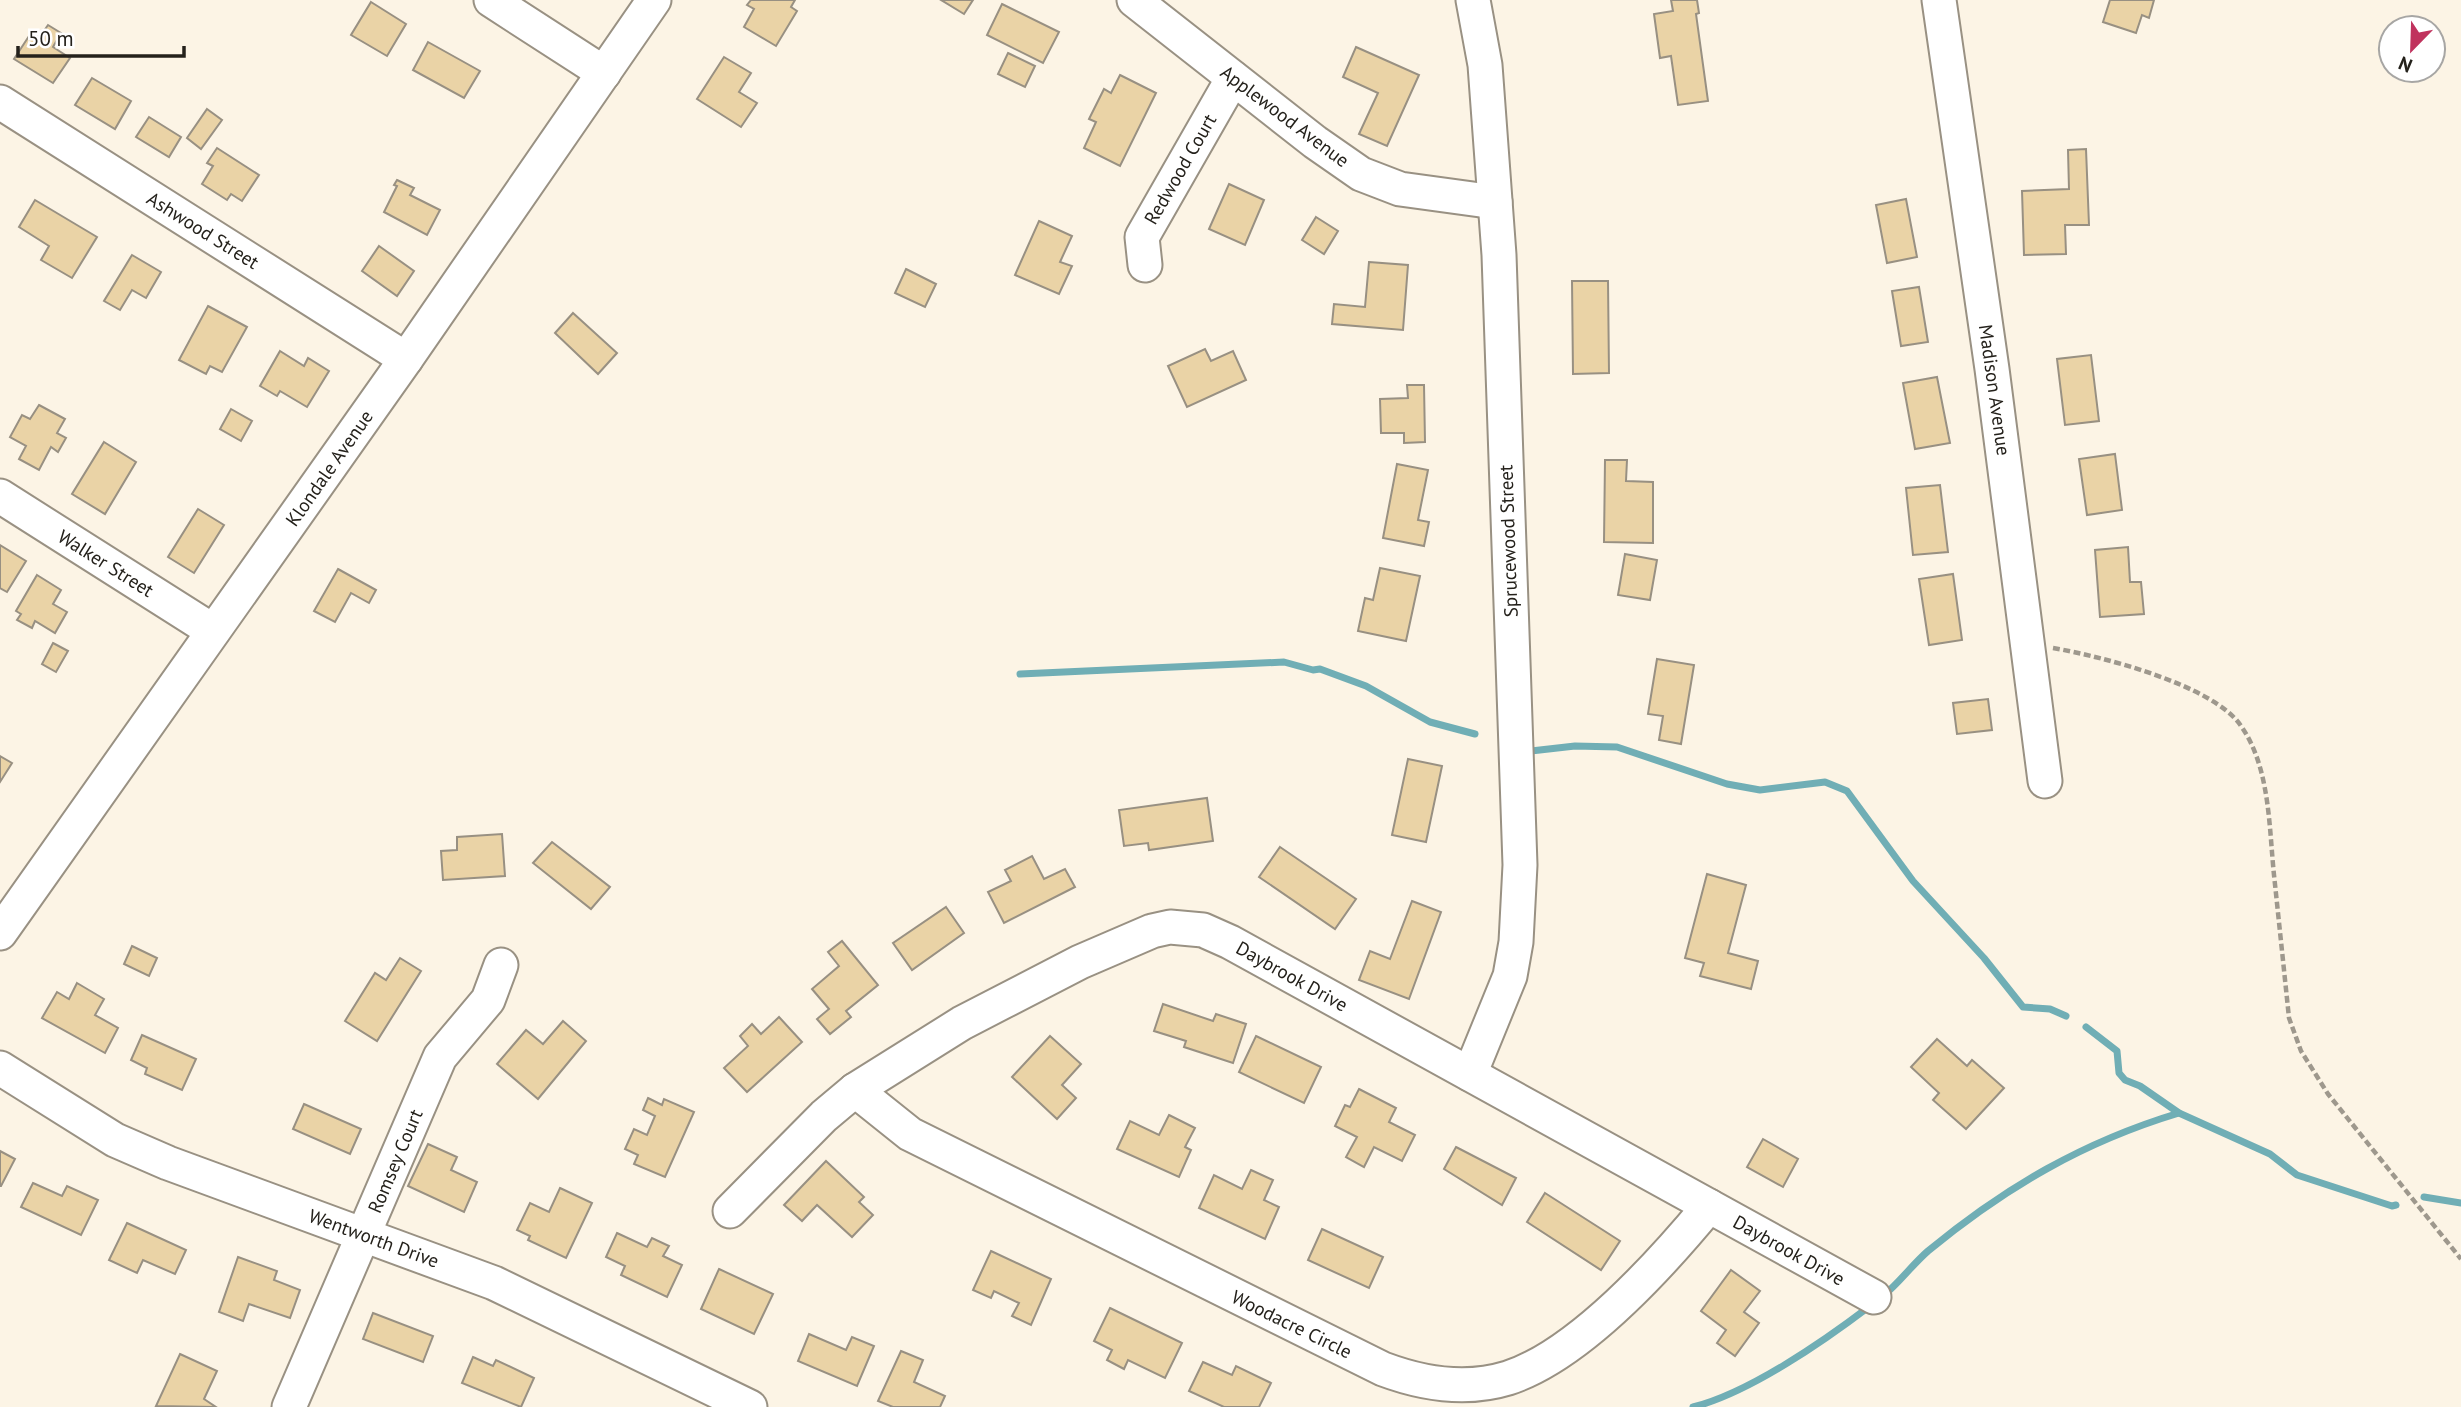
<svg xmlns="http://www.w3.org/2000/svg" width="2461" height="1407" font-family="'PT Sans',sans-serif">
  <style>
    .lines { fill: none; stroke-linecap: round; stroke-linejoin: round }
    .stream { stroke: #70aeb5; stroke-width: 7 }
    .building { fill: #ead3a6; stroke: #989082; stroke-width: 2 }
    .minor-casing { stroke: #999183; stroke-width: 37 }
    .path { stroke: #9e988d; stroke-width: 4.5; stroke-dasharray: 7 3.5; stroke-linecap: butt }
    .minor { stroke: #fff; stroke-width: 33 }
    .labels { text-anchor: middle; stroke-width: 7; stroke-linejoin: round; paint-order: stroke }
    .street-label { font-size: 19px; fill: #24211b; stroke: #fff }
  </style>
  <rect width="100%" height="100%" fill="#fcf4e5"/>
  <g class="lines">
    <g class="stream">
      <polyline points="1020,674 1284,662 1313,670 1320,669 1366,686 1430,722 1475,734"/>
      <polyline points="1531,751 1575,746 1617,747 1727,784 1760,790 1825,782 1847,791 1913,881 1984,958 2023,1007 2050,1009 2066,1016"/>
      <polyline points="2086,1027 2117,1051 2119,1073 2125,1080 2140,1086 2179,1113 2270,1154 2297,1175 2392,1206 2396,1205"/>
      <polyline points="2424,1197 2461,1203"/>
      <path d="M1883,1296C1899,1283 1912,1265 1928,1251C2006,1187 2083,1142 2179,1113"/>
      <path d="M1693,1407C1749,1393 1824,1341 1870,1306"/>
    </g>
  </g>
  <g class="building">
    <polygon points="751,0 795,0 791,7 797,11 776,46 744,27 754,9 747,5"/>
    <polygon points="941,0 973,0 964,14"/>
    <polygon points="1671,0 1697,0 1699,13 1696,14 1708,101 1678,105 1671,56 1660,58 1654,14 1673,11"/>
    <polygon points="2110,0 2154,0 2149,18 2142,15 2136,33 2103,22"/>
    <polygon points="371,2 406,24 387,56 351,35"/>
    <polygon points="1002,4 1059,32 1043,63 987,35"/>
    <polygon points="48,25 61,33 53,47 70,58 53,83 14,59 31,33 39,38"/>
    <polygon points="428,42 480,71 464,98 413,70"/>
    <polygon points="1356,47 1419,75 1387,146 1359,134 1378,93 1343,77"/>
    <polygon points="1008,53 1035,66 1025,87 998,74"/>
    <polygon points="724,57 751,73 739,92 757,103 741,127 697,99"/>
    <polygon points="1120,75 1156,93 1120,166 1084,148 1096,122 1089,119 1104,89 1111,93"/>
    <polygon points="92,78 131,101 115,129 75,105"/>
    <polygon points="207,109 222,120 201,149 187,138"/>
    <polygon points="149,117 181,137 169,157 136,137"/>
    <polygon points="217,148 259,175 242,201 231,194 227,200 202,184 213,166 207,163"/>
    <polygon points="2086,149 2089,225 2065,225 2066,254 2024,255 2022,191 2069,189 2068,150"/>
    <polygon points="397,180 414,188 410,195 440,210 427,235 384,212 397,186 394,185"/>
    <polygon points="1229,184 1264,200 1245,245 1209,229"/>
    <polygon points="1906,199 1917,257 1887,263 1876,205"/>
    <polygon points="35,200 97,237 72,278 41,260 49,246 19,227"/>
    <polygon points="1316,217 1338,231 1324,254 1302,240"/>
    <polygon points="1039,221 1072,236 1060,262 1072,266 1059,294 1015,275"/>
    <polygon points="379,246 414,271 397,296 362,271"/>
    <polygon points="132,255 161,272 146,298 132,290 120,310 104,301"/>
    <polygon points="1369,262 1408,265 1403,330 1332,324 1334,304 1365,307"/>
    <polygon points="906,269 936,284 925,307 895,293"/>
    <polygon points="1572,281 1608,281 1609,373 1573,374"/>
    <polygon points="1919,287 1928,342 1901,346 1892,291"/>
    <polygon points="208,306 247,327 222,372 210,366 206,374 179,360"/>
    <polygon points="573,313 617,353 598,374 555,333"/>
    <polygon points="1205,349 1211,361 1233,351 1246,380 1187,407 1168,366"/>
    <polygon points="280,351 304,366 308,358 329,371 307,407 280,391 277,396 260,386"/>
    <polygon points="2091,355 2099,421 2065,425 2057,359"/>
    <polygon points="1937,377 1950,443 1915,449 1903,383"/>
    <polygon points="1407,385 1424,385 1425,442 1404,443 1404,433 1381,433 1380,399 1408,398"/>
    <polygon points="39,405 65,419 57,433 66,438 58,452 51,447 39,470 19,459 26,446 10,437 22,415 30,419"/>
    <polygon points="231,409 252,421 241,441 220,429"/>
    <polygon points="104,442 136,462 105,514 72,494"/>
    <polygon points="2115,454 2122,510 2087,515 2079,459"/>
    <polygon points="1605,460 1627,460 1626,481 1653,482 1653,543 1604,542"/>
    <polygon points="1397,464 1428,470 1418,520 1429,522 1424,546 1383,538"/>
    <polygon points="1940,485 1948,552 1913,555 1906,488"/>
    <polygon points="198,509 224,525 194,573 168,557"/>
    <polygon points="0,545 26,561 7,592 0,588"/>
    <polygon points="2128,547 2130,582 2141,582 2144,614 2100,617 2095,550"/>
    <polygon points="1625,554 1657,560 1650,600 1618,595"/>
    <polygon points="1380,568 1420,576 1406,641 1358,631 1365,598 1373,600"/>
    <polygon points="338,569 376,590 369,603 351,593 335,622 314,611"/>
    <polygon points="1953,574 1962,640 1929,645 1919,579"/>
    <polygon points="37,575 61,590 53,604 67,612 55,633 35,621 32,628 17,620 21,614 16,611"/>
    <polygon points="53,643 68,651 56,672 42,664"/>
    <polygon points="1657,659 1694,665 1681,744 1659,740 1663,716 1648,714"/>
    <polygon points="1988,699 1992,730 1957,734 1953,703"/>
    <polygon points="0,756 12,763 0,782"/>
    <polygon points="1408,759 1442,766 1426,842 1392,835"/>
    <polygon points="1207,798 1213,841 1149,850 1148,843 1124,846 1119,810"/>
    <polygon points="502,834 505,876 443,880 441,851 457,850 457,837"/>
    <polygon points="552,842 610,887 591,909 533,863"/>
    <polygon points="1280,847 1356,899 1335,929 1259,877"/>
    <polygon points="1032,856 1044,879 1065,869 1075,887 1004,923 988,892 1011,881 1005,870"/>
    <polygon points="1707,874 1746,885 1728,953 1758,961 1751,989 1700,976 1704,963 1685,958"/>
    <polygon points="1412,901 1441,912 1409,999 1359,980 1370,951 1390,959"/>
    <polygon points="946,907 964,933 912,970 893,943"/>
    <polygon points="842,941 878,985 846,1011 851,1017 830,1034 817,1019 829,1009 812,989 839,966 828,952"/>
    <polygon points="132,946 157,958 149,976 124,964"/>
    <polygon points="400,958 421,971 377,1041 345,1021 375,973 386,980"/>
    <polygon points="77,983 104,999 95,1015 118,1028 105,1053 42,1018 57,992 69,999"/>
    <polygon points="1163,1004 1213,1021 1216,1014 1246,1024 1233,1063 1184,1047 1186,1041 1154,1031"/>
    <polygon points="779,1017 802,1042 747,1092 724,1068 748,1046 740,1036 752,1024 761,1034"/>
    <polygon points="563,1021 586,1041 538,1099 497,1064 526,1030 543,1044"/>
    <polygon points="142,1035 196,1059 182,1090 145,1074 147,1068 131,1060"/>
    <polygon points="1050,1036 1081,1064 1062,1085 1076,1098 1057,1119 1012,1077"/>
    <polygon points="1256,1036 1321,1067 1304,1103 1239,1072"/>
    <polygon points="1937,1039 1967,1066 1972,1060 2004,1088 1966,1129 1933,1100 1939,1093 1911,1067"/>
    <polygon points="1359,1089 1396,1108 1389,1122 1415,1135 1402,1161 1374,1147 1364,1167 1346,1157 1357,1137 1335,1126 1345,1105 1350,1107"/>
    <polygon points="648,1098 662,1105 664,1099 694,1112 665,1177 634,1164 638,1155 625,1149 634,1129 647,1135 655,1116 643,1110"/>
    <polygon points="304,1104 361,1129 350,1154 293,1129"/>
    <polygon points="1169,1115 1195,1128 1185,1147 1191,1150 1179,1177 1117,1149 1130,1121 1159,1135"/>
    <polygon points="1763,1139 1798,1159 1783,1187 1747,1167"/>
    <polygon points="428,1144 457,1157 451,1170 477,1182 464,1212 408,1186"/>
    <polygon points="1456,1147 1516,1178 1502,1205 1444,1169"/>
    <polygon points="0,1151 15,1159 1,1186 0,1186"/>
    <polygon points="826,1161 864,1197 859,1202 873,1215 852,1237 817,1205 802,1221 784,1205"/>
    <polygon points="1251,1170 1273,1180 1264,1200 1279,1207 1265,1239 1199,1208 1214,1175 1242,1189"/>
    <polygon points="33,1183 62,1196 67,1186 98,1200 81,1235 21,1207"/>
    <polygon points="560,1188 592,1203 566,1258 528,1240 530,1236 517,1230 530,1203 549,1212"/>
    <polygon points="1545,1193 1620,1241 1601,1270 1527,1222"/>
    <polygon points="127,1223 186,1250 175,1274 143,1260 137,1273 109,1260"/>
    <polygon points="1322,1229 1383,1257 1369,1288 1308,1260"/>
    <polygon points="617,1233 647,1247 652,1238 669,1246 663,1256 682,1265 667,1297 621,1275 625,1266 606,1257"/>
    <polygon points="991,1251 1051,1279 1031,1325 1012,1316 1019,1303 994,1291 991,1298 973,1290"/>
    <polygon points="238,1257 277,1271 274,1280 300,1290 290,1318 249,1304 243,1321 219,1312"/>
    <polygon points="719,1269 773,1294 754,1334 701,1309"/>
    <polygon points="1731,1270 1760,1291 1744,1312 1759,1323 1735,1356 1717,1343 1726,1330 1701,1311"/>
    <polygon points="1110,1308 1182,1343 1165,1378 1128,1360 1124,1369 1107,1360 1112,1350 1094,1341"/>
    <polygon points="373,1313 433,1336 423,1362 363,1339"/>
    <polygon points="809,1334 846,1350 852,1337 874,1346 857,1386 798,1361"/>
    <polygon points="901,1351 923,1360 914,1382 945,1396 940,1407 893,1407 878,1401"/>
    <polygon points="180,1354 217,1371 204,1399 216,1407 156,1406"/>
    <polygon points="473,1357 493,1366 496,1360 534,1378 521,1407 462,1383"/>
    <polygon points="1203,1362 1232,1375 1236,1366 1271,1383 1259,1407 1224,1407 1189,1391"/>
  </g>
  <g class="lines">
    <g class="minor-casing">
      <g id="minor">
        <polyline points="491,0 604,73"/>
        <polyline points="1134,0 1315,142 1361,174 1400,189 1495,202"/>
        <polyline points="1939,0 1992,369 2045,781"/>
        <polyline points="0,102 406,359"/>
        <polyline points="1145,265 1142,237 1233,78"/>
        <polyline points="0,496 213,631"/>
        <polyline points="0,933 406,359 654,0"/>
        <polyline points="0,1068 115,1140 168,1163 494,1283 750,1407"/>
        <polyline points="1470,1074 1510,976 1516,942 1520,865 1499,255 1485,65 1473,0"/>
        <path d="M855,1090L910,1134L1383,1369C1423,1384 1466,1391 1508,1378C1579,1355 1662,1263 1709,1206"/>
        <polyline points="730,1211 824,1116 855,1090 962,1023 1080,962 1152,931 1170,927 1203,930 1230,942 1874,1297"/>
        <polyline points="289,1407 440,1057 488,1000 501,965"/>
      </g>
    </g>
    <path class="path" d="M2053,648C2100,656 2214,685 2241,726C2270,767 2269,827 2274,875C2279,922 2284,970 2289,1018L2301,1051L2328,1094L2461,1259"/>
    <use href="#minor" class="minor"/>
  </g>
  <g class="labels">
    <g class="street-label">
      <text transform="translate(1285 116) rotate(37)" y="7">Applewood Avenue</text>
      <text transform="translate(1180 169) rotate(-60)" y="7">Redwood Court</text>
      <text transform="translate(203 230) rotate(32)" y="7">Ashwood Street</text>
      <text transform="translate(1995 390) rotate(82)" y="7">Madison Avenue</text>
      <text transform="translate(329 468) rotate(-55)" y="7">Klondale Avenue</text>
      <text transform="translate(1508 541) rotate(-92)" y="7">Sprucewood Street</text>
      <text transform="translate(106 563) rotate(32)" y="7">Walker Street</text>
      <text transform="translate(1292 976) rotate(29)" y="7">Daybrook Drive</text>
      <text transform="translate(395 1161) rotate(-67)" y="7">Romsey Court</text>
      <text transform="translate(374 1238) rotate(20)" y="7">Wentworth Drive</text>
      <text transform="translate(1789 1250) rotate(29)" y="7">Daybrook Drive</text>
      <text transform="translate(1292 1324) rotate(26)" y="7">Woodacre Circle</text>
    </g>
  </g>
  <g transform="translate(2412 49) rotate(203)"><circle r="33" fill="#ffffff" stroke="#a7a6a4" stroke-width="2"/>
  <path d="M0-5L12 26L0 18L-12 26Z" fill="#c0325d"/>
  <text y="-10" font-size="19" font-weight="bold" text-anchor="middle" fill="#24211b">N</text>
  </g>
  <path d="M18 46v10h166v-10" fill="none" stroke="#24211b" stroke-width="3.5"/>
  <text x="28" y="46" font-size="21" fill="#24211b" stroke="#ffffff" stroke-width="5" paint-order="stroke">50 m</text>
</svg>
